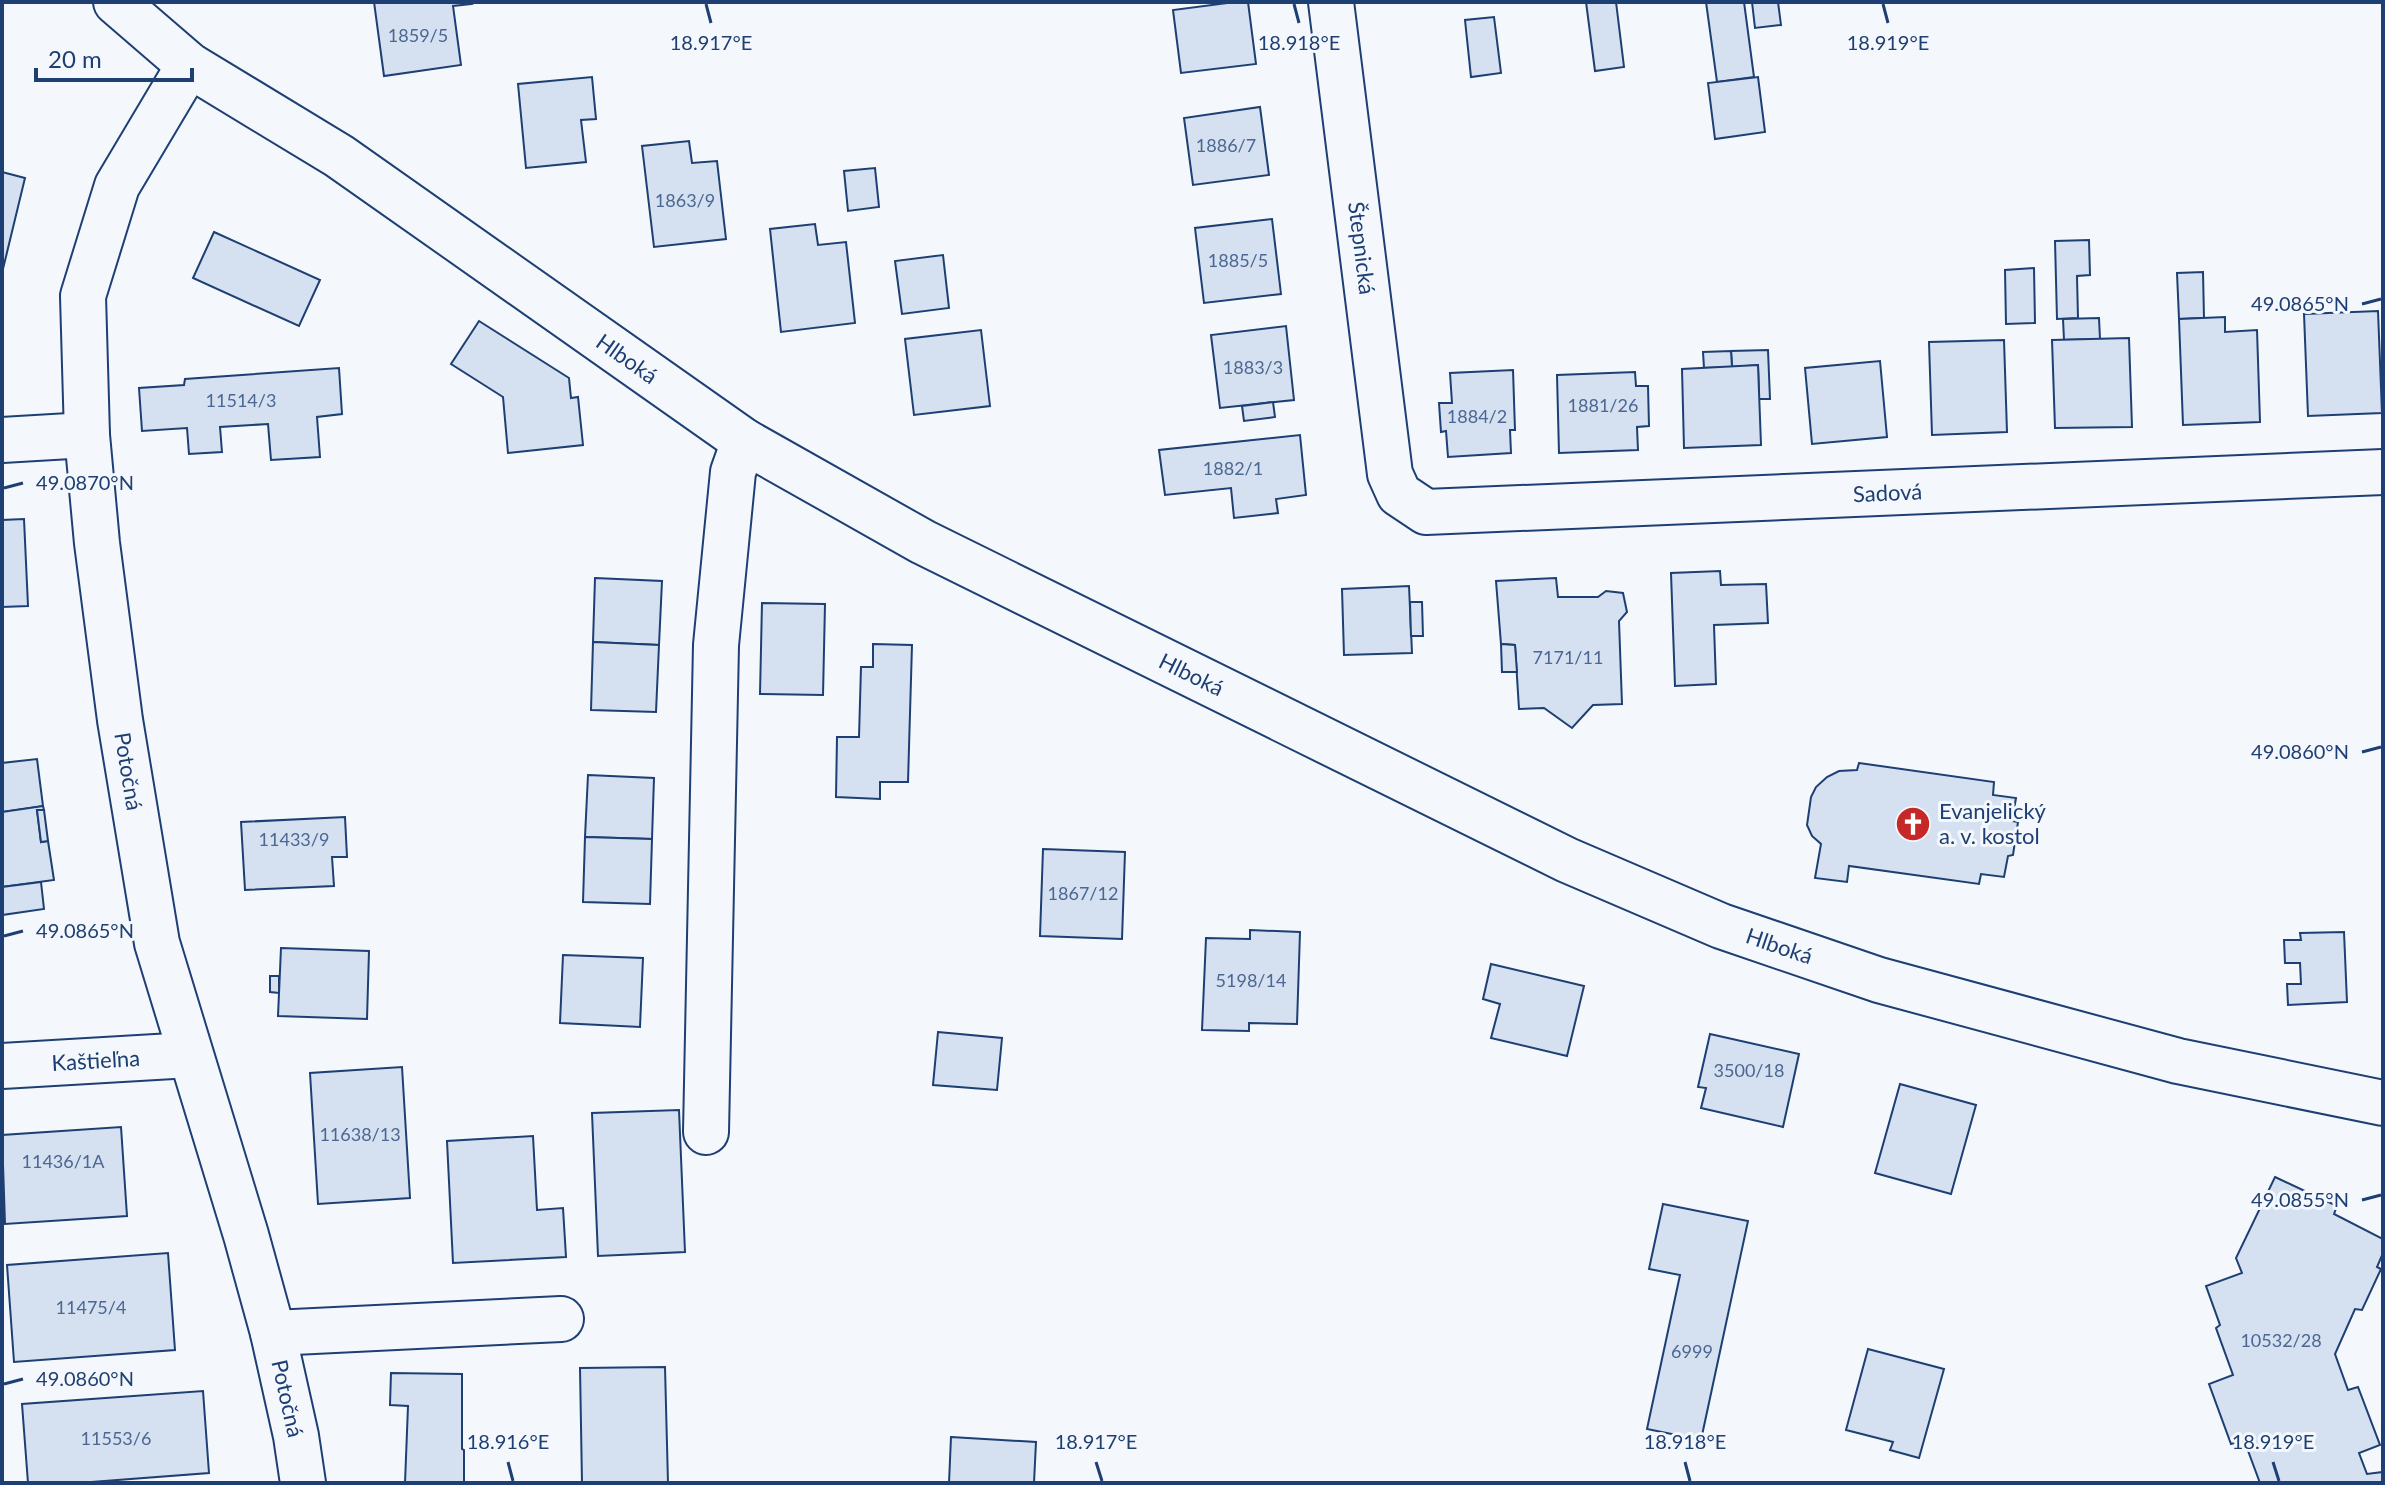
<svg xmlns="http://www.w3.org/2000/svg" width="2385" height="1485" font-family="Lato,sans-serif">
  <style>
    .building { fill: #d5e0f0; stroke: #1d3f73; stroke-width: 2 }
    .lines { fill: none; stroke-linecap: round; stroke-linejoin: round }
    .minor-casing { stroke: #1d3f73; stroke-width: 48 }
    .minor { stroke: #f4f7fb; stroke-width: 44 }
    .ticks { fill: none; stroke: #1d3f73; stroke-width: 3 }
    .labels { text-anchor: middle; stroke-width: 6; stroke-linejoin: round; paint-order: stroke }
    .number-label { font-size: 18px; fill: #4b6792 }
    .street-label { font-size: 22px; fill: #1d3f73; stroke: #f4f7fb }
    .poi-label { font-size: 22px; fill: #1d3f73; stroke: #f4f7fb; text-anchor: start }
    .ticks-label { font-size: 20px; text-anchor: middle; fill: #1d3f73; stroke: #f4f7fb; stroke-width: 6; stroke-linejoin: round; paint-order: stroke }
  </style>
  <rect width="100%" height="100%" fill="#f4f7fb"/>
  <g class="building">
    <polygon points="374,2 471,2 472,4 453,6 461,65 384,76"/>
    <polygon points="1235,2 1248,2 1256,64 1181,73 1173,10"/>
    <polygon points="1586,2 1616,2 1624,67 1595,71"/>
    <polygon points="1706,2 1744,2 1754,77 1717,82"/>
    <polygon points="1752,2 1778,2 1781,25 1755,28"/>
    <polygon points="1494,17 1501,73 1471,77 1465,20"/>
    <polygon points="592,77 596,119 581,120 586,162 526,168 518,84"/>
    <polygon points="1758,77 1765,132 1715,139 1708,83"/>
    <polygon points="1260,107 1269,175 1193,185 1184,118"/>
    <polygon points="689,141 692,163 717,161 726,239 654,247 642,146"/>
    <polygon points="875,168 879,207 848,211 844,171"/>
    <polygon points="2,172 25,178 2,273"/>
    <polygon points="1272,219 1281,294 1204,303 1195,228"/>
    <polygon points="815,224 818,245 846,242 855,323 781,332 770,229"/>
    <polygon points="214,232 320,280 299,326 193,278"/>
    <polygon points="2089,240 2090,275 2077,276 2078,318 2057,319 2055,241"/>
    <polygon points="943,255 949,308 902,314 895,261"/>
    <polygon points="2034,268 2035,323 2006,324 2005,270"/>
    <polygon points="2203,272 2204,318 2179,319 2177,273"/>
    <polygon points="2378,311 2382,413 2308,416 2304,314"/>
    <polygon points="2225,317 2225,332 2257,330 2260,422 2183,425 2179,319"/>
    <polygon points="2099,318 2100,339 2064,340 2063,319"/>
    <polygon points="479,321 569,378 571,398 578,397 583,445 508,453 503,397 451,364"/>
    <polygon points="1286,326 1294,400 1220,408 1211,335"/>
    <polygon points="981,330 990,406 914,415 905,339"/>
    <polygon points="2129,338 2132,427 2055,428 2052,340"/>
    <polygon points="2004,340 2007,432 1932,435 1929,342"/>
    <polygon points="1768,350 1770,399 1759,399 1758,365 1732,367 1731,351"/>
    <polygon points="1731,351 1732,367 1704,368 1703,352"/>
    <polygon points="1880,361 1887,437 1812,444 1805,368"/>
    <polygon points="1758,365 1761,445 1684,448 1682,369"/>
    <polygon points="339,368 342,414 317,417 320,457 271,460 268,424 220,427 222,452 189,454 187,428 142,431 139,388 184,385 185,379"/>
    <polygon points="1513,370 1515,430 1510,430 1511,453 1448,457 1446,431 1441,432 1439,403 1452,403 1450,373"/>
    <polygon points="1635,372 1636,386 1648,386 1649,426 1637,427 1638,450 1559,453 1557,375"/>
    <polygon points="1273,402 1275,417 1244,421 1242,406"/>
    <polygon points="1300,435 1306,495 1276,499 1278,513 1234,518 1231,488 1165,495 1159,450"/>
    <polygon points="24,519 28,606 2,607 2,520"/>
    <polygon points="1720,571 1721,585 1766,584 1768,623 1714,625 1716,684 1675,686 1671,573"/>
    <polygon points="595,578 662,581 659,645 593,642"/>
    <polygon points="1556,578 1558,597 1598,597 1606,591 1623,593 1627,612 1619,621 1622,704 1593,705 1572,728 1544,708 1519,709 1515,645 1501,644 1496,581"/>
    <polygon points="1409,586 1412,653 1344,655 1342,589"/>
    <polygon points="1410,602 1422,602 1423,636 1411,636"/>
    <polygon points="762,603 825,604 823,695 760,694"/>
    <polygon points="593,642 659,645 656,712 591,710"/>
    <polygon points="873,644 912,645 908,782 880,782 880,799 836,797 837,737 859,737 861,667 873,667"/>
    <polygon points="1501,644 1515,645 1517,672 1502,672"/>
    <polygon points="37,759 43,806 2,812 2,763"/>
    <polygon points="1859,763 1994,782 1993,795 2016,798 2012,821 2018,822 2013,855 2008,856 2004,877 1981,874 1979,884 1849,866 1847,882 1815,878 1821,844 1812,836 1807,825 1811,797 1816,787 1827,777 1839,771 1857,770"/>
    <polygon points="588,775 654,778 652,839 585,837"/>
    <polygon points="43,806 44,810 37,810 41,842 48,841 54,880 2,887 2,812"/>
    <polygon points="37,810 44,810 48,841 41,842"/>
    <polygon points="345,817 347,857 332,857 334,886 245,890 241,822"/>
    <polygon points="585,837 652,839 650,904 583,902"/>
    <polygon points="1043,849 1125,852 1122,939 1040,936"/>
    <polygon points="41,882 44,909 2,915 2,887"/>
    <polygon points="1250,930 1300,932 1297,1024 1249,1023 1249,1031 1202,1030 1206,938 1250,939"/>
    <polygon points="2344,932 2347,1002 2288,1005 2287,984 2301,984 2300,963 2285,963 2284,940 2301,940 2300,933"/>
    <polygon points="281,948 369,951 367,1019 278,1016"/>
    <polygon points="563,955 643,958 640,1027 560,1023"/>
    <polygon points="1491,964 1584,986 1567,1056 1491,1038 1500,1004 1483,999"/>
    <polygon points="270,976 279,976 279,993 270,992"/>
    <polygon points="938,1032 1002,1038 997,1090 933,1085"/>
    <polygon points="1710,1034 1799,1054 1783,1127 1701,1108 1706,1088 1698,1087"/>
    <polygon points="402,1067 410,1198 318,1204 310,1073"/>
    <polygon points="1900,1084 1976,1105 1951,1194 1875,1173"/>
    <polygon points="679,1110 685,1252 598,1256 592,1113"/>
    <polygon points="121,1127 127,1216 5,1224 2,1135"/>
    <polygon points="533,1136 537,1210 563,1208 566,1257 453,1263 447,1141"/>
    <polygon points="2275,1177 2337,1206 2334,1214 2383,1239 2383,1253 2377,1267 2381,1269 2362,1310 2355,1309 2335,1354 2348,1390 2358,1387 2380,1445 2359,1453 2367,1474 2383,1472 2383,1483 2260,1483 2244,1440 2231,1444 2209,1384 2233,1375 2216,1328 2220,1325 2206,1286 2242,1273 2236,1258"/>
    <polygon points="1663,1204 1748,1221 1701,1440 1647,1429 1680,1275 1649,1269"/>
    <polygon points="168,1253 175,1350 14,1362 7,1265"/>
    <polygon points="1868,1349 1944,1369 1919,1458 1890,1450 1893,1442 1846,1430"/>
    <polygon points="665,1367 668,1483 582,1483 580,1368"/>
    <polygon points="391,1373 462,1374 462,1449 464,1450 464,1483 405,1483 408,1406 390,1405"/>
    <polygon points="203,1391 209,1473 78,1483 28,1483 22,1404"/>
    <polygon points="951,1437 1036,1442 1034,1483 949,1483"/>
  </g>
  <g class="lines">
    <g class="minor-casing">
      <g id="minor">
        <path id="s1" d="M116,2L189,65L339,156L744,441L923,542L1567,860L1721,926L1879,980L2178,1061L2383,1103"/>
        <path id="s2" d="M1331,2L1390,474L1399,494L1426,512L2383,472"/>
        <path id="s3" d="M189,65L117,186L83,296L87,435L97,543L120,720L157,943L246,1235L273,1333L296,1436L303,1483"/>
        <polyline points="2,440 87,435"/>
        <path id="s4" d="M2,1066L190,1055"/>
        <polyline points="706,1132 716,645 733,472 744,441"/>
        <polyline points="273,1333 561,1319"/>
      </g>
    </g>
    <use href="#minor" class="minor"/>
  </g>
  <path class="ticks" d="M706,4L711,23M1294,4L1299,23M1883,4L1888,23M2362,304L2381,299M4,488L23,483M2362,752L2381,747M4,936L23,931M2362,1200L2381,1195M4,1384L23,1379M508,1462L513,1481M1096,1462L1102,1481M1685,1462L1690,1481M2273,1462L2279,1481"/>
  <defs>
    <g id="church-disc" transform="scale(1.8)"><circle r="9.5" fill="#c62828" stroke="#f4f7fb"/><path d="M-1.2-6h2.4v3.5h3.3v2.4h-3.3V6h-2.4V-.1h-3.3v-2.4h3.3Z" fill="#fff"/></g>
  </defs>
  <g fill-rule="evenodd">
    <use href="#church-disc" x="1913" y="824"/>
  </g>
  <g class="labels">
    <g class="number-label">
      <text x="418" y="42">1859/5</text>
      <text x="1226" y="152">1886/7</text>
      <text x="685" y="207">1863/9</text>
      <text x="1238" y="267">1885/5</text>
      <text x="1253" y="374">1883/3</text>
      <text x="241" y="407">11514/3</text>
      <text x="1603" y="412">1881/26</text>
      <text x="1477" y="423">1884/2</text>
      <text x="1233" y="475">1882/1</text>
      <text x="1568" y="664">7171/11</text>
      <text x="294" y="846">11433/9</text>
      <text x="1083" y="900">1867/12</text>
      <text x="1251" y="987">5198/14</text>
      <text x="1749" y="1077">3500/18</text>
      <text x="360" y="1141">11638/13</text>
      <text x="63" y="1168">11436/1A</text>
      <text x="91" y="1314">11475/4</text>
      <text x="2281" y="1347">10532/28</text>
      <text x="1692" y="1358">6999</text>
      <text x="116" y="1445">11553/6</text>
    </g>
    <g class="street-label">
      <text dy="8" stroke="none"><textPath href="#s2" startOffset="248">Štepnická</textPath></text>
      <text dy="8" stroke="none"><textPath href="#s1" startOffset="624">Hlboká</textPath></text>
      <text dy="8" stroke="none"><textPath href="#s2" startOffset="992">Sadová</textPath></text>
      <text dy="8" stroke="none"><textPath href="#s1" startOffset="1272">Hlboká</textPath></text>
      <text dy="8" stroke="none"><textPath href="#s3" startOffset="734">Potočná</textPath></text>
      <text dy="8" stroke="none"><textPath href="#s1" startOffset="1920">Hlboká</textPath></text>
      <text dy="8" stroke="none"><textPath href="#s4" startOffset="94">Kaštieľna</textPath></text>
      <text dy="8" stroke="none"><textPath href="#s3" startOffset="1382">Potočná</textPath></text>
    </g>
    <g class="poi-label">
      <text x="1939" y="819">Evanjelický<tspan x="1939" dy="25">a. v. kostol</tspan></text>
    </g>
  </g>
  <g class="ticks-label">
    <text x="711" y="50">18.917°E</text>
    <text x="1299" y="50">18.918°E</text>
    <text x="1888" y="50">18.919°E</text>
    <text x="2300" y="311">49.0865°N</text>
    <text x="85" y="490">49.0870°N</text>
    <text x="2300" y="759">49.0860°N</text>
    <text x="85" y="938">49.0865°N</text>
    <text x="2300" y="1207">49.0855°N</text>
    <text x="85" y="1386">49.0860°N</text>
    <text x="508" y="1449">18.916°E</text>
    <text x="1096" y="1449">18.917°E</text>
    <text x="1685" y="1449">18.918°E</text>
    <text x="2273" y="1449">18.919°E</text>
  </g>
  <rect width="2385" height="1485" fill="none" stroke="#1d3f73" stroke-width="8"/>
  <path d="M36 68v12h156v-12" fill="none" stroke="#1d3f73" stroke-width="4"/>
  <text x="48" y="68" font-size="24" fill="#1d3f73" stroke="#f4f7fb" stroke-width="6" paint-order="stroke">20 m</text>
</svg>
